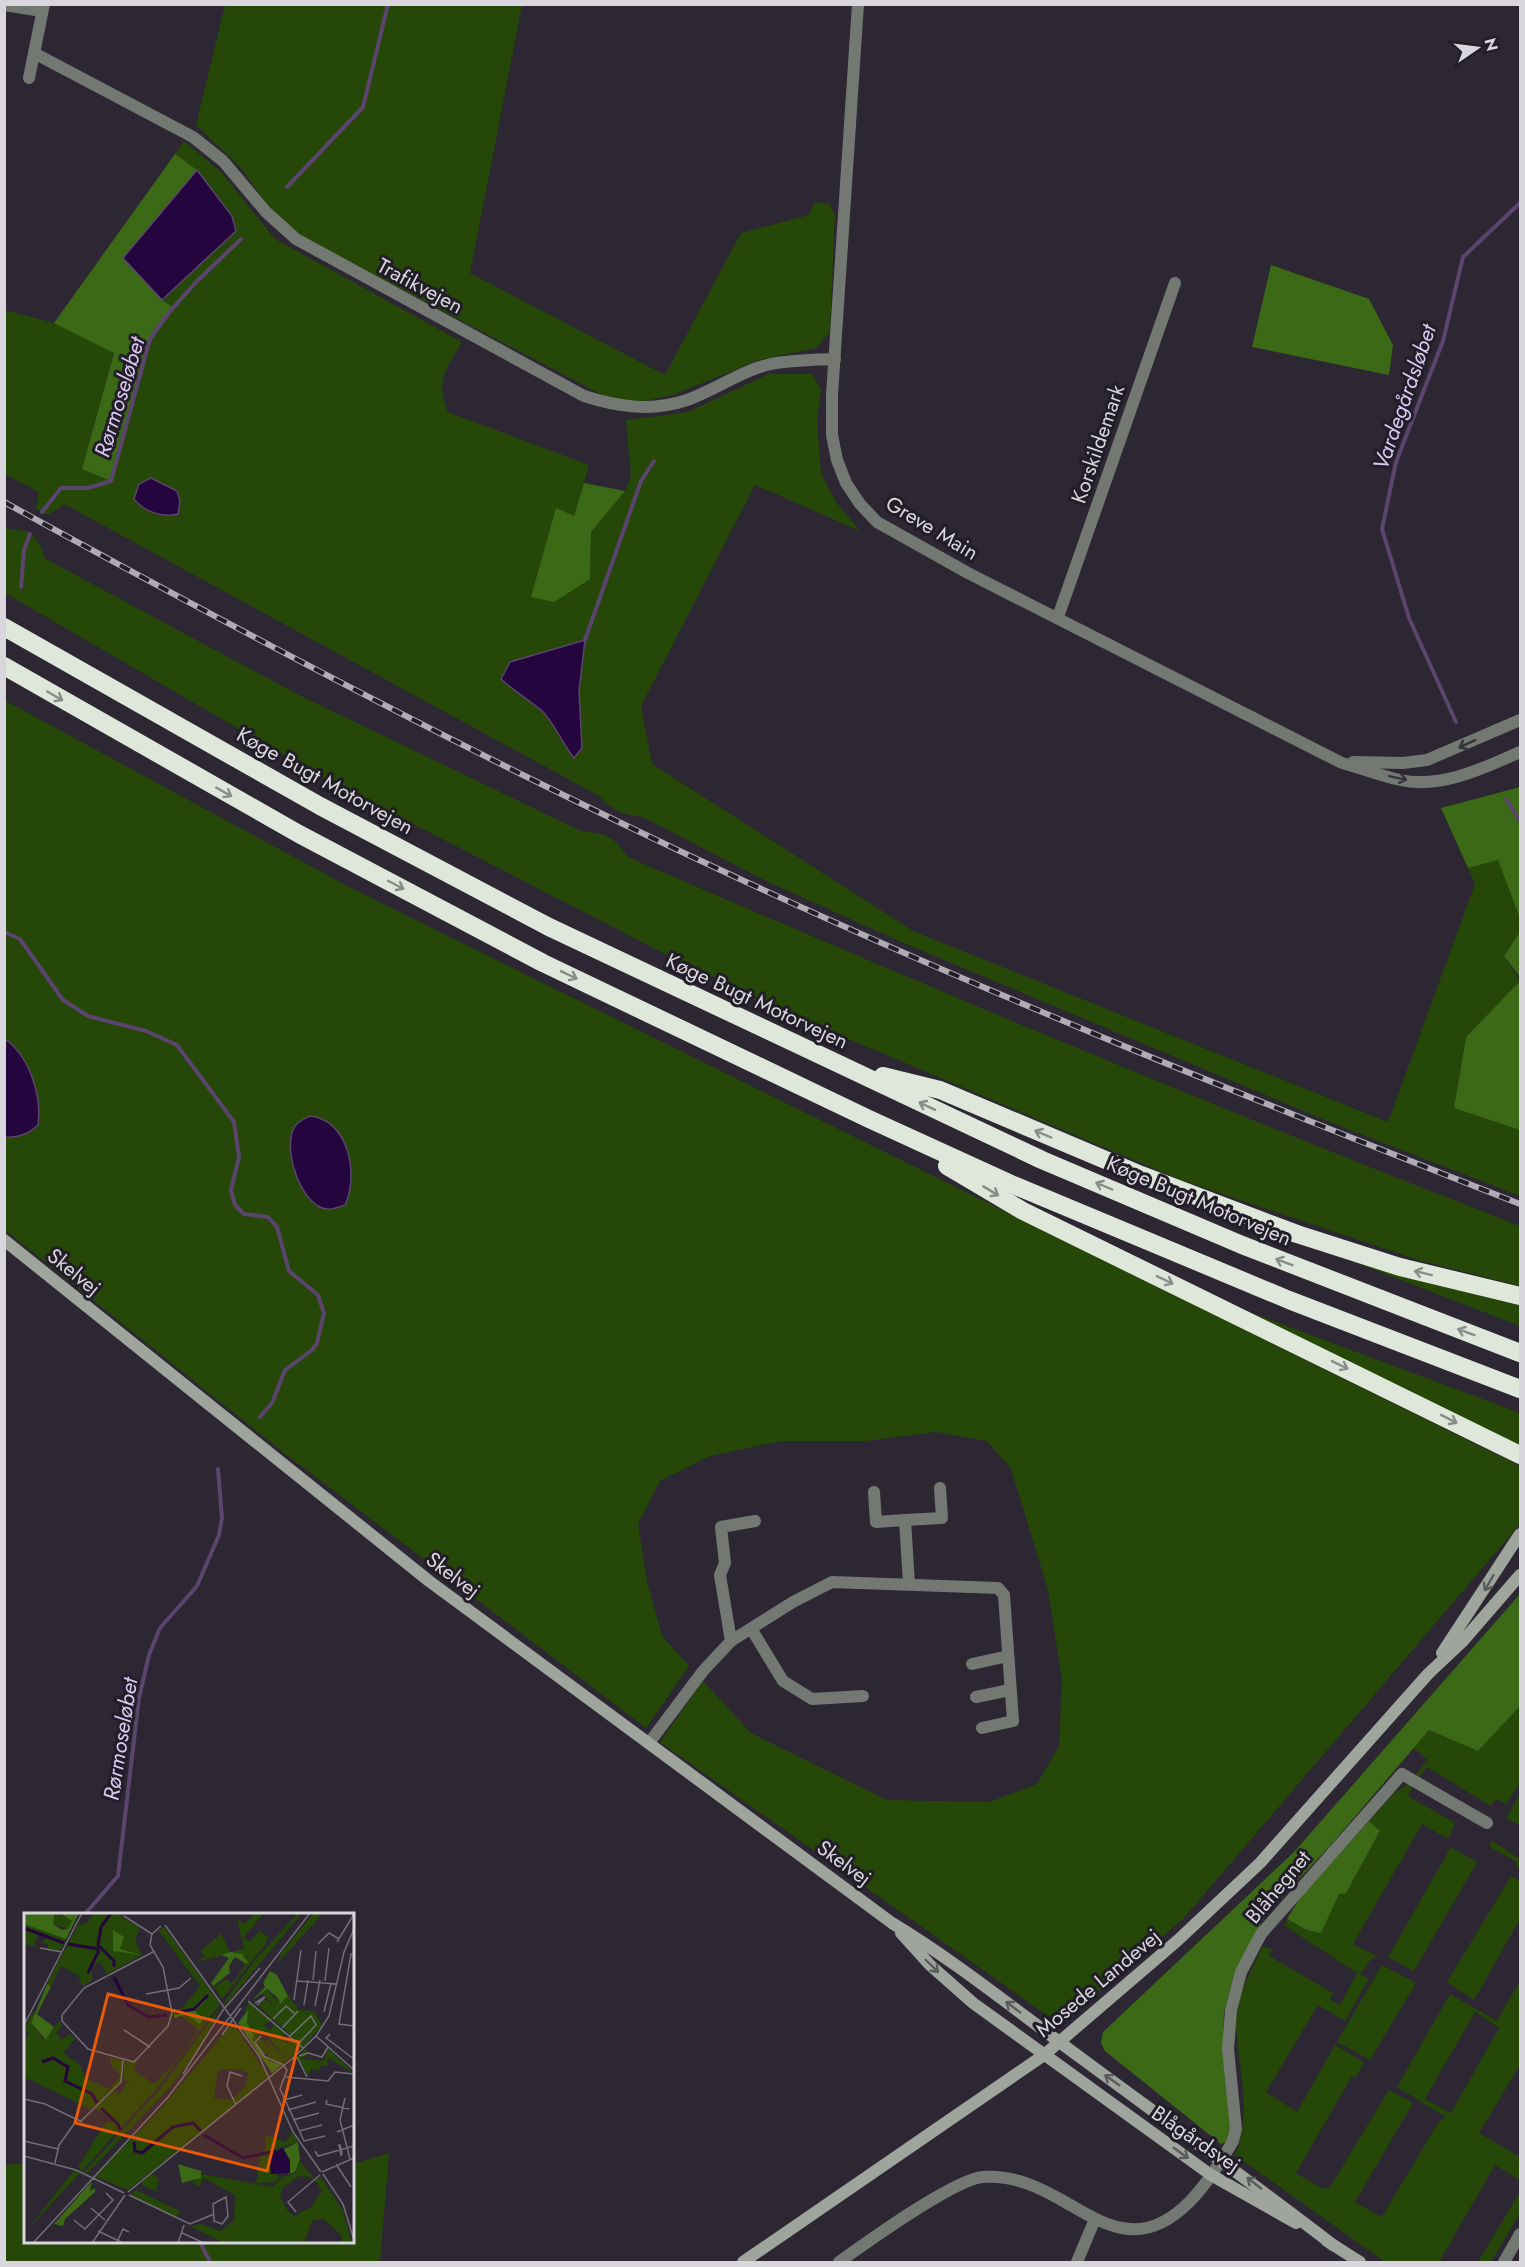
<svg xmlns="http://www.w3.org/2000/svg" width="1525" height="2267" font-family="Jost,sans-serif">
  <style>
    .green { fill: #254707; fill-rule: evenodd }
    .forest { fill: #3b6915 }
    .water { fill: #25053d; stroke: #5b446d; stroke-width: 1.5 }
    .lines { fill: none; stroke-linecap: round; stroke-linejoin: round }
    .stream { stroke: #5b446d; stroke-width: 4 }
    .street { stroke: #747873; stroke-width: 12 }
    .secondary { stroke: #9fa59c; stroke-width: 12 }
    .highway { stroke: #dee7d9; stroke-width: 18 }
    .rail-casing { stroke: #b0acb5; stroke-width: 6 }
    .rail { stroke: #221e28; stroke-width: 4; stroke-dasharray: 11; stroke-linecap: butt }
    .oneway { stroke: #898d89 }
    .oneway2 { stroke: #36343b }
    .oneway3 { stroke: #5a5b5c }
    .labels { text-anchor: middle; stroke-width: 6; stroke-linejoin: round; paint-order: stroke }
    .street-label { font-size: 21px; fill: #dad6de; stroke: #221e28 }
    .water-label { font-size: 22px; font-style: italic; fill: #dbc8f3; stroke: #221e28 }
    .inset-river { fill: none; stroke: #25053d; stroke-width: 3 }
    .inset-road { fill: none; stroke: #726d77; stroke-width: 1.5 }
    .view { fill: #e8590c; fill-opacity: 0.15; stroke: #e8590c; stroke-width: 3 }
    .inset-edge { fill: none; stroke: #dad6de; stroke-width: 3 }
  </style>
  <rect width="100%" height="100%" fill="#2c2732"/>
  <g class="green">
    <polygon points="225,5 522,5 470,273 665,375 741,233 809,215 815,202 829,204 835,215 830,332 816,348 759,360 673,395 640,402 608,398 306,239 271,211 242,169 196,125"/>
    <path d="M184,141L221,172L275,239L462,342C446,370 435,380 448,412L589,465L574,517L557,509L590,579L591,532L625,491L631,475L626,420L688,412L768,374H812L821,390L817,421L821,473L836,502L860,531L755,485L641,706L652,764L915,932L1388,1122L1475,884L1468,868L1498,859L1520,918V932L1504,956L1520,981L1466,1037L1454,1108L1520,1130V1196L1332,1123L899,941L764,880L643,817C622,815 613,810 599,796L64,504L48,515L36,509L39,492L5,474V310L54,323L114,352L82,469L111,480L150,339L173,307L162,300L235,231L197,170L175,154Z"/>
    <path d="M5,527C12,531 18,529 25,531C38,535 41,548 46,559L299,695L581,831C608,834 612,835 628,857C923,985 1220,1110 1520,1226V1286L1418,1260L1181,1180L825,1029L667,955L316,774L5,593Z"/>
    <polygon points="4,700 353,889 1520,1466 1520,1524 1184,1918 1067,2018 1055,2021 660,1742 703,1681 751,1733 887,1800 990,1802 1037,1784 1059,1746 1062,1680 1048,1590 1011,1469 987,1441 936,1432 866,1441 781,1441 710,1456 660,1481 638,1524 647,1581 662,1636 689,1666 646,1728 288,1456 5,1230"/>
    <polygon points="1305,1243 1520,1301 1520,1326"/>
    <polygon points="1233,1306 1520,1413 1520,1446"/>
    <polygon points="1520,1706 1520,1783 1506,1804 1496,1799 1491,1806 1427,1767 1419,1777 1416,1774 1428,1760 1413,1748 1429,1730 1478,1751"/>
    <path d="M1408,1784L1412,1787L1408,1796L1455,1823L1448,1839L1422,1824L1353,1944L1378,1957L1371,1959L1362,1972L1358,1973L1369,1979L1345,2021L1318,2005L1266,2092L1297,2112L1335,2045L1364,2062L1356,2077L1352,2076L1296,2173L1323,2189L1330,2187L1389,2090L1413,2103L1355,2202L1382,2217L1439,2121L1446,2117L1397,2087L1450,1994L1497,2021L1520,1981V2065L1479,2133L1520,2157V2180L1495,2165L1439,2262H1385L1235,2155C1253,2117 1238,2067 1236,2026C1235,1998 1251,1972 1262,1947L1272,1949L1269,1956L1333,1993L1330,2000L1340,2005L1357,1973L1285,1926L1287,1919L1307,1930L1321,1932L1339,1893L1346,1892L1380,1832L1369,1821L1394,1793ZM1473,2010L1499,2028L1451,2113L1425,2099L1475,2012Z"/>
    <polygon points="1520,1794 1520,1825 1506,1818"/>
    <polygon points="1491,1840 1520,1859 1520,1869 1516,1866 1517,1862 1490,1847"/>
    <polygon points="1451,1847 1477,1862 1414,1971 1388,1957"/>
    <polygon points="1511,1876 1520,1881 1520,1919 1474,2000 1447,1982"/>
    <polygon points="1382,1965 1416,1983 1370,2060 1337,2042"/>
    <polygon points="389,2153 380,2262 5,2262 5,2165 25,2163 26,2242 352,2242 353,2164"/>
    <polygon points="1520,2192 1520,2213 1491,2262 1478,2262"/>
  </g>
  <g class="forest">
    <polygon points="175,154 197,170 123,258 162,300 173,307 150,339 111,481 82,469 114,353 54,323"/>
    <polygon points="1271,265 1369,299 1393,345 1389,375 1252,347"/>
    <polygon points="584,483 625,491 591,532 590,579 554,602 531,597 556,508 574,516"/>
    <polygon points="1520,787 1520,918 1498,860 1468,868 1441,808"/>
    <polygon points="1520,932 1520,977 1504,956"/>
    <polygon points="1520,981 1520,1130 1454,1108 1466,1037"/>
    <polygon points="1520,1594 1520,1706 1478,1751 1429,1730 1330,1846 1266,1914 1234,1975 1224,2012 1223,2045 1231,2126 1228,2141 1221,2144 1105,2051 1101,2043 1103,2032 1294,1852"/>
    <polygon points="1369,1821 1380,1831 1346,1893 1339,1894 1321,1933 1307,1930 1287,1919 1302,1895"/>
  </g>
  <g class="water">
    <polygon points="197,170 232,216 236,231 162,300 123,258"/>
    <path d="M151,478L177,491L180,501L178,514C163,518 144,512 134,499L139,484Z"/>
    <path d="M585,640L579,691L582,748L574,758C564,746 551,718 542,711C529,700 514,691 501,679L510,662Z"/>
    <path d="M5,1039C30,1057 42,1096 38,1125C28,1134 19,1138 5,1137Z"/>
    <path d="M310,1116C349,1120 359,1175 345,1205C339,1207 333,1210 327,1209C301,1207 281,1147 295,1126C299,1121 304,1119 310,1116Z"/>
  </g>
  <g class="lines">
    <g class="stream">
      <polyline points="287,187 363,107 388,4"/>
      <polyline points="42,512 61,488 88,488 111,481 150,339 168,314 195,283 241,239"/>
      <polyline points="21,587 24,550 30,534"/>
      <polyline points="585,640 641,481 654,461"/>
      <polyline points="1456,722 1409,618 1382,529 1396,462 1443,341 1463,257 1520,203"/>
      <polyline points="1506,799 1520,821"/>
      <polyline points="4,932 20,939 63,1000 88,1016 146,1031 177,1045 234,1122 239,1157 231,1190 235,1205 244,1214 268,1217 277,1227 289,1271 318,1295 324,1313 317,1343 312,1350 285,1370 272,1403 260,1417"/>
      <polyline points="85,1914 118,1876 139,1698 149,1655 160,1628 197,1586 219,1535 222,1518 218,1469"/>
      <polyline points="200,2242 210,2262"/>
    </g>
    <g class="street">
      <path d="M858,4L832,395V435L837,460L846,483L860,504L877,522L968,573L1342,763C1361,768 1381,776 1400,780C1441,789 1484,768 1520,752"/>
      <polyline points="4,5 42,11"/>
      <path d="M34,53L193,137L223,161L266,212L296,239L584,396C618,407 652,412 687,400C716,390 740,371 771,364C792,360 814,360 835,359"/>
      <polyline points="29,78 44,4"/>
      <polyline points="1058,617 1175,283"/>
      <polyline points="1353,762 1403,763 1427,760 1520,720"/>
      <polyline points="874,1492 876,1522 905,1520"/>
      <polyline points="909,1584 905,1520 942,1518 940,1488"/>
      <polyline points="752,1630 783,1681 812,1699 863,1696"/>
      <polyline points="731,1641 720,1575 725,1563 721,1527 755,1521"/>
      <polyline points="972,1664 1008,1656"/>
      <polyline points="976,1697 1010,1690"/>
      <polyline points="649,1743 703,1671 731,1641 793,1602 832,1582 998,1588 1004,1595 1013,1721 982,1728"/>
      <path d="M839,2262C866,2243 954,2179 983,2177C1014,2175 1039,2187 1065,2202C1083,2212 1101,2224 1122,2228C1174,2239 1212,2177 1233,2141L1236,2129L1228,2049L1231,2010L1241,1972L1261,1934L1402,1774L1487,1823"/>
      <polyline points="1077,2262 1095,2219"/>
      <polyline points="1504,2262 1520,2234"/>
    </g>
    <g class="secondary">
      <path d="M4,1240L429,1581L892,1923C958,1963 1018,2012 1081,2058C1165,2120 1250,2181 1333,2245"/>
      <polyline points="1442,1653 1520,1534"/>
      <polyline points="901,1933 930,1965 973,2003 1211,2175 1296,2223"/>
      <polyline points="1327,2241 1360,2262"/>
      <polyline points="743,2262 1044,2055 1177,1941 1260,1863 1428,1674 1462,1642 1520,1575"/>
    </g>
    <g class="highway">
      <polyline points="4,627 320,806 549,927 1042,1160 1242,1245 1520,1353"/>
      <polyline points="4,666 299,834 543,963 869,1119 1011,1184 1289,1300 1520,1389"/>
      <polyline points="883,1076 940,1090 1141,1175 1297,1234 1400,1267 1520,1296"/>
      <polyline points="947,1166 1023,1211 1520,1455"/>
    </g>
    <g class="rail-casing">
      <path id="rail" d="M4,502C243,633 483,760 729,874C989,995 1254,1100 1520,1204"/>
    </g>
    <use href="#rail" class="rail"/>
  </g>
  <defs><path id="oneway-shaft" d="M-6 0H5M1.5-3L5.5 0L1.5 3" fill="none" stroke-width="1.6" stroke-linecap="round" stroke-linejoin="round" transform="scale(1.5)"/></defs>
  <g class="oneway">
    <use href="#oneway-shaft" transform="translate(55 696) rotate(30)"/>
    <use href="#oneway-shaft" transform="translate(224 792) rotate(30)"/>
    <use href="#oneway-shaft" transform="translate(396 885) rotate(28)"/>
    <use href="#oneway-shaft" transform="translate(569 975) rotate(26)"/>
    <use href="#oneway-shaft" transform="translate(927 1106) rotate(-155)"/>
    <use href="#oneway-shaft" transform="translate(1043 1134) rotate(-157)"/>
    <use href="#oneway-shaft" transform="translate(1104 1186) rotate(-157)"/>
    <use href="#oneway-shaft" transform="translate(991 1191) rotate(31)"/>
    <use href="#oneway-shaft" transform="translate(1284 1262) rotate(-159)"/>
    <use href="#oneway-shaft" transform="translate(1423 1273) rotate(-166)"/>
    <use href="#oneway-shaft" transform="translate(1165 1280) rotate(26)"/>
    <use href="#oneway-shaft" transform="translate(1466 1332) rotate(-159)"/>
    <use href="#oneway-shaft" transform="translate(1340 1365) rotate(26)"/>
    <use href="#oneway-shaft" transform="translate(1449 1419) rotate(27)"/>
  </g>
  <g class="oneway2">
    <use href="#oneway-shaft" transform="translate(1467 744) rotate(155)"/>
    <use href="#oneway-shaft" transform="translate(1398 778) rotate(12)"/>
  </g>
  <g class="oneway3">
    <use href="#oneway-shaft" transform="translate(1489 1583) rotate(120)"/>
    <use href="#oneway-shaft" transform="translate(932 1966) rotate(44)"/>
    <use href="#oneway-shaft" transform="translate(1013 2007) rotate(-143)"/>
    <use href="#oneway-shaft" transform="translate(1112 2080) rotate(-145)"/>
    <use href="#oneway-shaft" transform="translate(1181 2153) rotate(36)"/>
    <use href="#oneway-shaft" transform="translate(1254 2183) rotate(-142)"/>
  </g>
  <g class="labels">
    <g class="street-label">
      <text transform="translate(420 286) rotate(28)" y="7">Trafikvejen</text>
      <text transform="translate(1098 444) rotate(-71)" y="7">Korskildemark</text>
      <text transform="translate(932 528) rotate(31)" y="7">Greve Main</text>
      <text transform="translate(325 781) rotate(29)" y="7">Køge Bugt Motorvejen</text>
      <text transform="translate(757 1001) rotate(25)" y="7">Køge Bugt Motorvejen</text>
      <text transform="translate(1199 1201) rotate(23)" y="7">Køge Bugt Motorvejen</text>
      <text transform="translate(74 1272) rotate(39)" y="7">Skelvej</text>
      <text transform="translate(453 1575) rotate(37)" y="7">Skelvej</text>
      <text transform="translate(844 1863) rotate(36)" y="7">Skelvej</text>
      <text transform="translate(1278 1887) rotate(-50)" y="7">Blåhegnet</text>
      <text transform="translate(1098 1983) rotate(-40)" y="7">Mosede Landevej</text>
      <text transform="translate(1196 2139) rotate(34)" y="7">Blågårdsvej</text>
    </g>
    <g class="water-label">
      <text transform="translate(119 397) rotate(-73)" y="8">Rørmoseløbet</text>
      <text transform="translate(1404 397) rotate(-71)" y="8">Vardegårdsløbet</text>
      <text transform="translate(120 1739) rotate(-81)" y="8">Rørmoseløbet</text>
    </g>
  </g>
  <g transform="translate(24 1913)">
    <rect width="330" height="330" fill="#2c2732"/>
    <path d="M31,0L48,7L44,16L29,11ZM71,0H92L116,15L111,27L118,42L83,61L76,49L68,53V68L58,73L54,62L37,53L27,73L23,71L54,12L62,10ZM232,0L239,1L220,24L225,29L236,18L244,24L241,32L198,86L190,74L202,66L207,70L211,67L223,49L222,44L206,40L172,49L181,43L177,38L197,20L206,39L220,36L213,5L220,11ZM274,0H278L202,91L200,89L232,46ZM290,0H299L254,50L257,40ZM0,11L42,26L36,38L23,36L24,31L17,30L23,24L14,21L10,33L0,31ZM140,14L196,91L133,175L58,258L54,254L80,212L84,208L94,210L71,195L90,178L96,181L103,170L113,177L100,166V149L114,148L109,157L130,171L149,152L175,117L156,102L173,97L177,87L169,96L150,98L159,94L176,73L134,17ZM243,77L256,90L252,94L264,83L275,97L290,98L298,112L279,134L275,131L281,125L285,127L282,124L275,130L234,92L240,86L251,93L238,81ZM225,89L249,107L240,112L246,117L251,111L262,121L258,125L263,130L267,126L277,135L259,151L243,144L246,137L241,142L232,129L236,125L247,136L240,124L262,146L242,121H236L231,128L228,126L230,122L223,110L224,98H221ZM197,93L176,135L146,174L63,261L60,259L137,175ZM8,100L11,102L7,110L18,125L22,127L35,108L38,112L32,120L38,127L46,121L51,126L39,140L56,152L61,165L85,176L97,162L87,152L86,144L98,148V167L71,193L66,196L0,164V129L5,119L0,116ZM209,110L244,163L212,191L208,186L222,173L224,160L216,156L194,157L190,185L207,187L211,192L104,277L71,263L134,199ZM281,136L285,139L279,141L295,147L283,143L277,146L299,148L304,136L330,160L304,145L303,153H296L295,158L287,156L284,163L273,144ZM268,219L274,229L253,236L248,242L255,265L252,269L232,270L236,245L242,236L241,222L262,229ZM275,247L290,265L275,263L258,275L256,284L264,298L270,303L287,294L298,278L291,267L297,264L319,298L328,330H317L318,323L300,306L288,308L280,330H200L166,313L176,311L197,318L210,307L211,282L180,265L175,273L168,270L178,261L249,274L258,264L272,260ZM51,257L56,260L3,317L46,262ZM127,260L135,266L132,279L117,271L112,277L156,298L152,304L107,282Z" fill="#254707"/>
    <path d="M0,0H31L29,11L38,17L44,16L48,8L35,0H55L42,26L0,11ZM89,17L100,24L96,36L118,42L89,38ZM206,39L218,41L224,49L222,51L211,44L205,53L206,60L189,73L187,70L205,45L197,42L173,51ZM246,58L253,62L264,83L246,101L256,90L253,84L243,76L228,88L241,74L239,70ZM23,71L27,73L13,101L30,114L22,127L7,110ZM177,86L182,87L171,98L179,105L176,111L162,101L150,105V98L169,96ZM223,98L228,99H224L223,110L230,122L228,126L244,147L258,152L248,160L214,110ZM274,229L276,246L271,259L264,261L266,250L260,236ZM154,251L177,258V265L158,270ZM68,268L66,278L71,275V279L41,306L39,313L30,311Z" fill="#3b6915"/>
    <path d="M258,234L266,247V260L247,261L246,244Z" fill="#25053d"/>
    <path class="inset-river" d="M87,0L77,14L74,32L90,48V54M0,15L40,30M44,31L75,36M64,60L75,37M90,64L104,92L125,104L143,102M151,100L170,96L184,82M18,149L29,145L44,154L41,168L68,181L73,190M77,195L94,211L96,217M180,222L219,245L252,238M110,229L111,238L118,240L149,214L169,210L177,218"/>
    <path class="inset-road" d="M100,3L128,21M141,12L235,143L269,219L297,259M313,29L330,1M294,31L305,20L315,26M16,35L38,39M129,39L60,75L38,102V108L64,136L110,149L144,113L148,100L139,54L126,32L128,21L137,13M330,41H327L315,111L330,113M289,67L292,38M273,68L313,71M301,68L305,35M122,81L155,75L167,65M270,87L277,37M224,88L279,135M231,90L241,84L233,92M280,92L284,67M291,93L296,67M300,99L307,70M249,106L262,93L271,101M0,112L58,0M258,115L274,98M100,117L126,134M306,121L302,125L330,146M198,122L217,95M237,123L231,129L241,144L258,151L263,157L256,176L280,228L301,223M266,123L287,103L292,112L274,131M292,123L330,157M275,143L284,140L298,144L304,134M273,144L283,164M268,146L292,123L305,103L320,39L330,16M159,161L199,97L236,55M262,164L304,168L311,159L330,161M321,185L316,207L326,246M0,186L21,191L58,209M260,187L278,182M303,187L302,191L325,196M212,192L203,173L206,159L218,163M264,197L292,189M269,207L295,200M57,208L97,169L99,147M275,218L298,212M313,219L330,212M0,228L34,236M315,232H316L318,241L317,242ZM291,238L294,243L330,233M0,243L52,257L100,280M31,250L35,232L53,207M312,251L327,274M298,259L330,245M299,261L319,291L330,327M104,279L269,145M105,282L166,311L190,301M202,284L204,303L198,311L190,308L189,291ZM67,295L81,307M272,299L264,289L296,262M50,307L61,316L89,287L82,280M74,318L99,330M158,320L180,330M94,327L99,316L105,319M9,330L144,184L286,0M68,330L101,282M154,330L160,312"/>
    <path class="view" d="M84,81L275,129L243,258L51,210Z"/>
    <rect width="330" height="330" class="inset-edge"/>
  </g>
  <rect width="1525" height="2267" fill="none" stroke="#dad6de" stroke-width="12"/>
  <g transform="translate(1477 48) rotate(76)" stroke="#221e28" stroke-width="4.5" paint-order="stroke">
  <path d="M0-4.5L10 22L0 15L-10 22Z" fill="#dad6de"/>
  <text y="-9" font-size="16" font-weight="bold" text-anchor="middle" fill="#dad6de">N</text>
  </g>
</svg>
